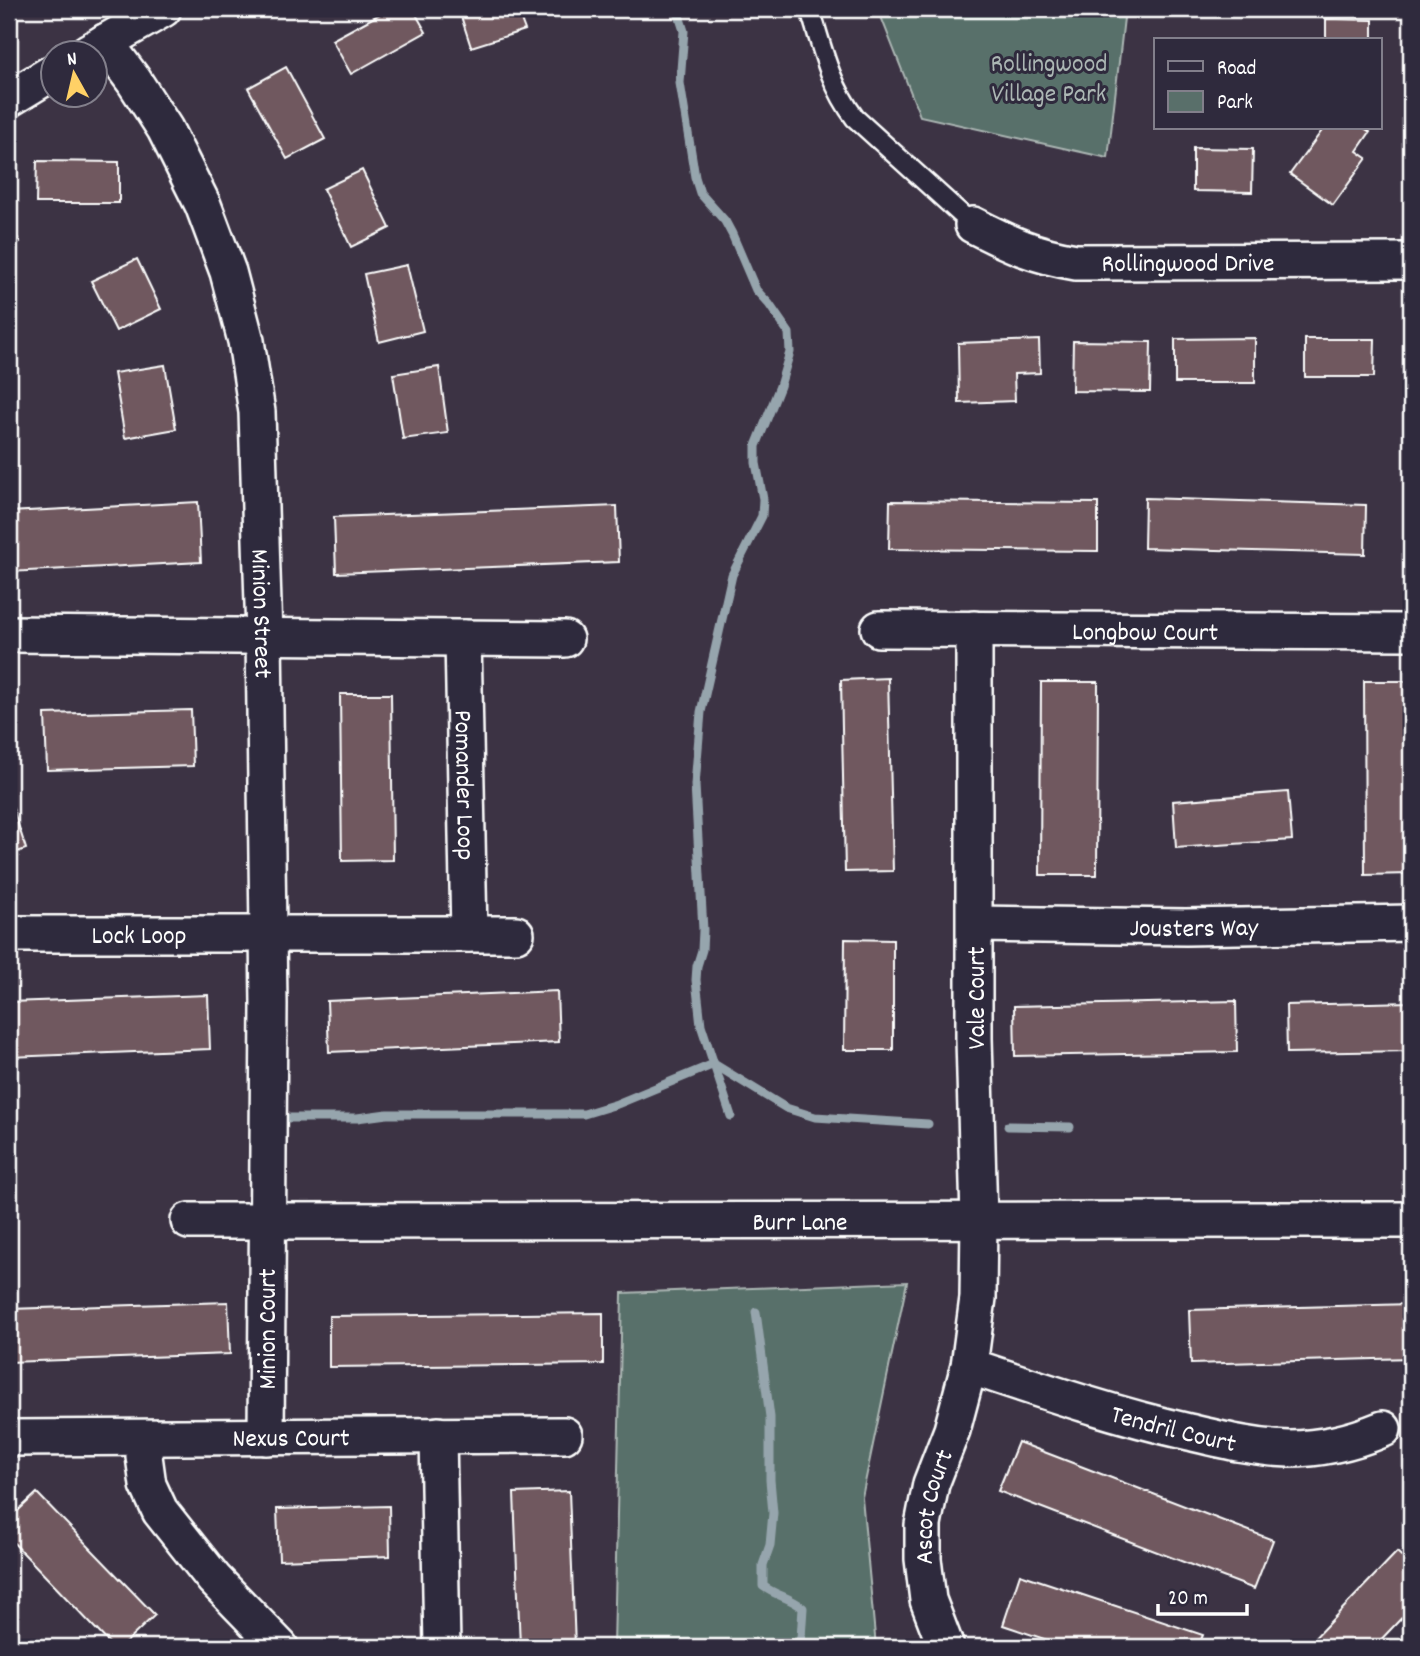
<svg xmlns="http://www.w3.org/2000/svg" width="1420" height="1656" font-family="Dekko,sans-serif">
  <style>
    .green { fill: #596f6a; stroke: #acb7b4; stroke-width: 2 }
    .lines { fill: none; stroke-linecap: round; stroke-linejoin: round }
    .stream { stroke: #96a5ad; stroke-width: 9 }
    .building { fill: #6f595e; stroke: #fff; stroke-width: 2 }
    .service-casing { stroke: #fff; stroke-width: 23 }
    .minor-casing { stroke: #fff; stroke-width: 40 }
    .service { stroke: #2f2a3d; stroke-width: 18 }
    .minor { stroke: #2f2a3d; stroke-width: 35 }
    .labels { text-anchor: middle; stroke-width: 6; stroke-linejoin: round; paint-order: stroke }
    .park-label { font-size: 26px; fill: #acb7b4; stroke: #2f2a3d }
    .street-label { font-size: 26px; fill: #fff; stroke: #2f2a3d }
  </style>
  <rect width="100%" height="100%" fill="#3c3344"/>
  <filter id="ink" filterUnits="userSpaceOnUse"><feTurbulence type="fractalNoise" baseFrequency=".0143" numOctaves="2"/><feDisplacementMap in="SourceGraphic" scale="14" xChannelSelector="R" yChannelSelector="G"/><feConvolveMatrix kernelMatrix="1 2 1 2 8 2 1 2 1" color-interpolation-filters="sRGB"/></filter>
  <g filter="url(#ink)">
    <g class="green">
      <polygon points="878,9 1125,9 1108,158 920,116"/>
      <polygon points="907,1282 862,1497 876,1647 614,1647 622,1293"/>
    </g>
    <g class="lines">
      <g class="stream">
        <polyline points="677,9 684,31 680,83 695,177 700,193 725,221 732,234 756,290 769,304 789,333 790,352 780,386 756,446 756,463 763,499 762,516 732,575 701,712 695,785 703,930 702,950 697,966 696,980 701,1025 731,1116"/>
        <polyline points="290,1118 357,1118 387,1114 584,1114 617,1104 714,1064 786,1108 815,1117 928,1124"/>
        <polyline points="1008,1126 1070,1127"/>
        <path d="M756,1312L770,1417V1480L773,1513L770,1545L763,1565V1586C776,1596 790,1597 803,1608L801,1638L796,1647"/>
      </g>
    </g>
    <g class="building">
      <polygon points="389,9 413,9 426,32 351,74 332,40"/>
      <polygon points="464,9 517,9 525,30 471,47 459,10"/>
      <polygon points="1326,19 1373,20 1373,40 1326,40"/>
      <polygon points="286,67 325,139 287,159 248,88"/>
      <polygon points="1324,128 1364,128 1370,132 1357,151 1367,158 1333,205 1290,174"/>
      <polygon points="1193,148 1253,149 1252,192 1193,191"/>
      <polygon points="37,161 119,162 119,203 36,203"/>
      <polygon points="362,170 390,228 351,247 323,189"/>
      <polygon points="9,223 20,242 9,249"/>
      <polygon points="137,259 161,309 116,331 91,281"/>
      <polygon points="407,265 423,331 379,342 364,274"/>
      <polygon points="1404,337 1411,338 1411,388 1403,388"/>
      <polygon points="1255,338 1255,383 1175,383 1175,339"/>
      <polygon points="1305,339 1375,339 1374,377 1305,377"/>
      <polygon points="1039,340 1040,373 1014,374 1015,401 959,403 958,343"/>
      <polygon points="1073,341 1151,342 1150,392 1072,391"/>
      <polygon points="165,365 176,429 125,438 114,373"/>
      <polygon points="439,367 448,433 403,439 393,374"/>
      <polygon points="1145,498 1366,505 1365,554 1144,548"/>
      <polygon points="890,501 1098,503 1098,551 889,549"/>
      <polygon points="198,502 201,562 9,572 9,512"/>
      <polygon points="617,506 619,562 336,573 334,517"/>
      <polygon points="888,678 893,871 845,872 841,680"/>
      <polygon points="1364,681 1411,681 1411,874 1365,875"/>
      <polygon points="1041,682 1098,682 1097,875 1040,875"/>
      <polygon points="340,694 391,694 393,860 342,861"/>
      <polygon points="191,710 193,766 47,770 45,714"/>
      <polygon points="1288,792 1292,840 1176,848 1173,801"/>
      <polygon points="9,796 26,849 9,855"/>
      <polygon points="845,939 893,940 893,1050 844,1050"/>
      <polygon points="557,991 559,1042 329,1052 327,1001"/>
      <polygon points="208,995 210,1049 9,1057 9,1002"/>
      <polygon points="1236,1001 1237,1052 1015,1056 1014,1006"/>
      <polygon points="1411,1002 1411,1051 1287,1053 1286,1005"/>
      <polygon points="228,1302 230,1354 9,1362 9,1309"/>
      <polygon points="1411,1304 1411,1358 1191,1364 1189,1310"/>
      <polygon points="603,1313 603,1364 329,1367 329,1316"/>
      <polygon points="1018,1442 1273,1540 1254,1589 998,1491"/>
      <polygon points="569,1491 575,1647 520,1647 514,1493"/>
      <polygon points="37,1493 155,1615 121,1647 113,1647 9,1538 9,1519"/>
      <polygon points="389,1506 390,1556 279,1560 277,1509"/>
      <polygon points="1397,1552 1411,1565 1411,1608 1374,1647 1306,1647"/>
      <polygon points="1020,1574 1203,1635 1198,1647 1068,1647 1003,1625"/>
    </g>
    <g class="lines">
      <g class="service-casing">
        <path id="service" d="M810,9C822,48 830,85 855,118L973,225"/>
      </g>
      <g class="minor-casing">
        <g id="minor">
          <path id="s1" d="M105,42L134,81L165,129L203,205L228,272L246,341L257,412L264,636L269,1004L266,1437"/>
          <polyline points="88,52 163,9"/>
          <polyline points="9,99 52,73"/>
          <path id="s2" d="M973,225C1010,244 1034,255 1076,262L1411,261"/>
          <path id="s3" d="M879,629L1411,632"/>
          <polyline points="9,634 565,639"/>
          <path id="s4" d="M463,638L469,934"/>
          <path id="s5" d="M975,924L1186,927L1411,923"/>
          <path id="s6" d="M9,934H516"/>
          <path id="s7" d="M189,1221L1411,1220"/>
          <path id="s8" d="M969,1366C1041,1390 1114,1415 1189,1432C1223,1440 1255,1448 1289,1449C1321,1449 1354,1441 1383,1429"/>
          <polyline points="438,1435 442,1647"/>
          <path id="s9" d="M9,1438L564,1435"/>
          <polyline points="145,1438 144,1456 148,1485 160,1511 214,1579 280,1647"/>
          <path id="s10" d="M946,1647L928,1600L923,1559V1525L931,1484L952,1430L969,1366L978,1298L979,1219L974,1038V629"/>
        </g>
      </g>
      <use href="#service" class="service"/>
      <use href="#minor" class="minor"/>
    </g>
  </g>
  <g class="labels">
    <g class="park-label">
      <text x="1049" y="71">Rollingwood<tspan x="1049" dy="30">Village Park</tspan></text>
    </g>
    <g class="street-label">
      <text dy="9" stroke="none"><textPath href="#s2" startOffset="222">Rollingwood Drive</textPath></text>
      <text dy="9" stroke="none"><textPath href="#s1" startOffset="607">Minion Street</textPath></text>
      <text dy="9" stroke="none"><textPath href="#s3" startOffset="266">Longbow Court</textPath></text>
      <text dy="9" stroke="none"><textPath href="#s4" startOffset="147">Pomander Loop</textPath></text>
      <text dy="9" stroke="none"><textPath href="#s5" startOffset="219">Jousters Way</textPath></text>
      <text dy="9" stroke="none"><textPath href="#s6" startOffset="130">Lock Loop</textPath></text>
      <text transform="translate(975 998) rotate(-90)" y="9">Vale Court</text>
      <text dy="9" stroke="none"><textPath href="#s7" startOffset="611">Burr Lane</textPath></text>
      <text transform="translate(266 1329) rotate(-90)" y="9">Minion Court</text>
      <text dy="9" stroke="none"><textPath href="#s8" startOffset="214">Tendril Court</textPath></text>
      <text dy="9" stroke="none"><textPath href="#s9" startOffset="282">Nexus Court</textPath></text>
      <text dy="9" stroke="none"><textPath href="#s10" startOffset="145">Ascot Court</textPath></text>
    </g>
  </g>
  <rect width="1420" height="1656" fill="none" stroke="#2f2a3d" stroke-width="35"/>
  <rect x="18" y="18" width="1385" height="1621" fill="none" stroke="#fff" stroke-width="2.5" filter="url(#ink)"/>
  <rect x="1154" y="38" width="228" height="91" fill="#2f2a3d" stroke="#827f8b" stroke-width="2"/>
  <rect x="1168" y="61" width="35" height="10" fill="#2f2a3d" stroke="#827f8b" stroke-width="2"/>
  <text x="1217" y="74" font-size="21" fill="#ffffff">Road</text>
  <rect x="1168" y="91" width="35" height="21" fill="#596f6a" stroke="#827f8b" stroke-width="2"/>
  <text x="1217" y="108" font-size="21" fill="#ffffff">Park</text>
  <g transform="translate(74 74) rotate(352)"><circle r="33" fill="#2f2a3d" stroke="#827f8b" stroke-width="2"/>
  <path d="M0-5L12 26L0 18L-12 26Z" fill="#ffd166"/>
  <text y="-10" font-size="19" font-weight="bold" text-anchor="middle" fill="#ffffff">N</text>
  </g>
  <path d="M1158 1604v10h89v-10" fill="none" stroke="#ffffff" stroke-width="3.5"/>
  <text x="1168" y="1604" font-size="21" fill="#ffffff" stroke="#2f2a3d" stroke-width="5" paint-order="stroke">20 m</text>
</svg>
